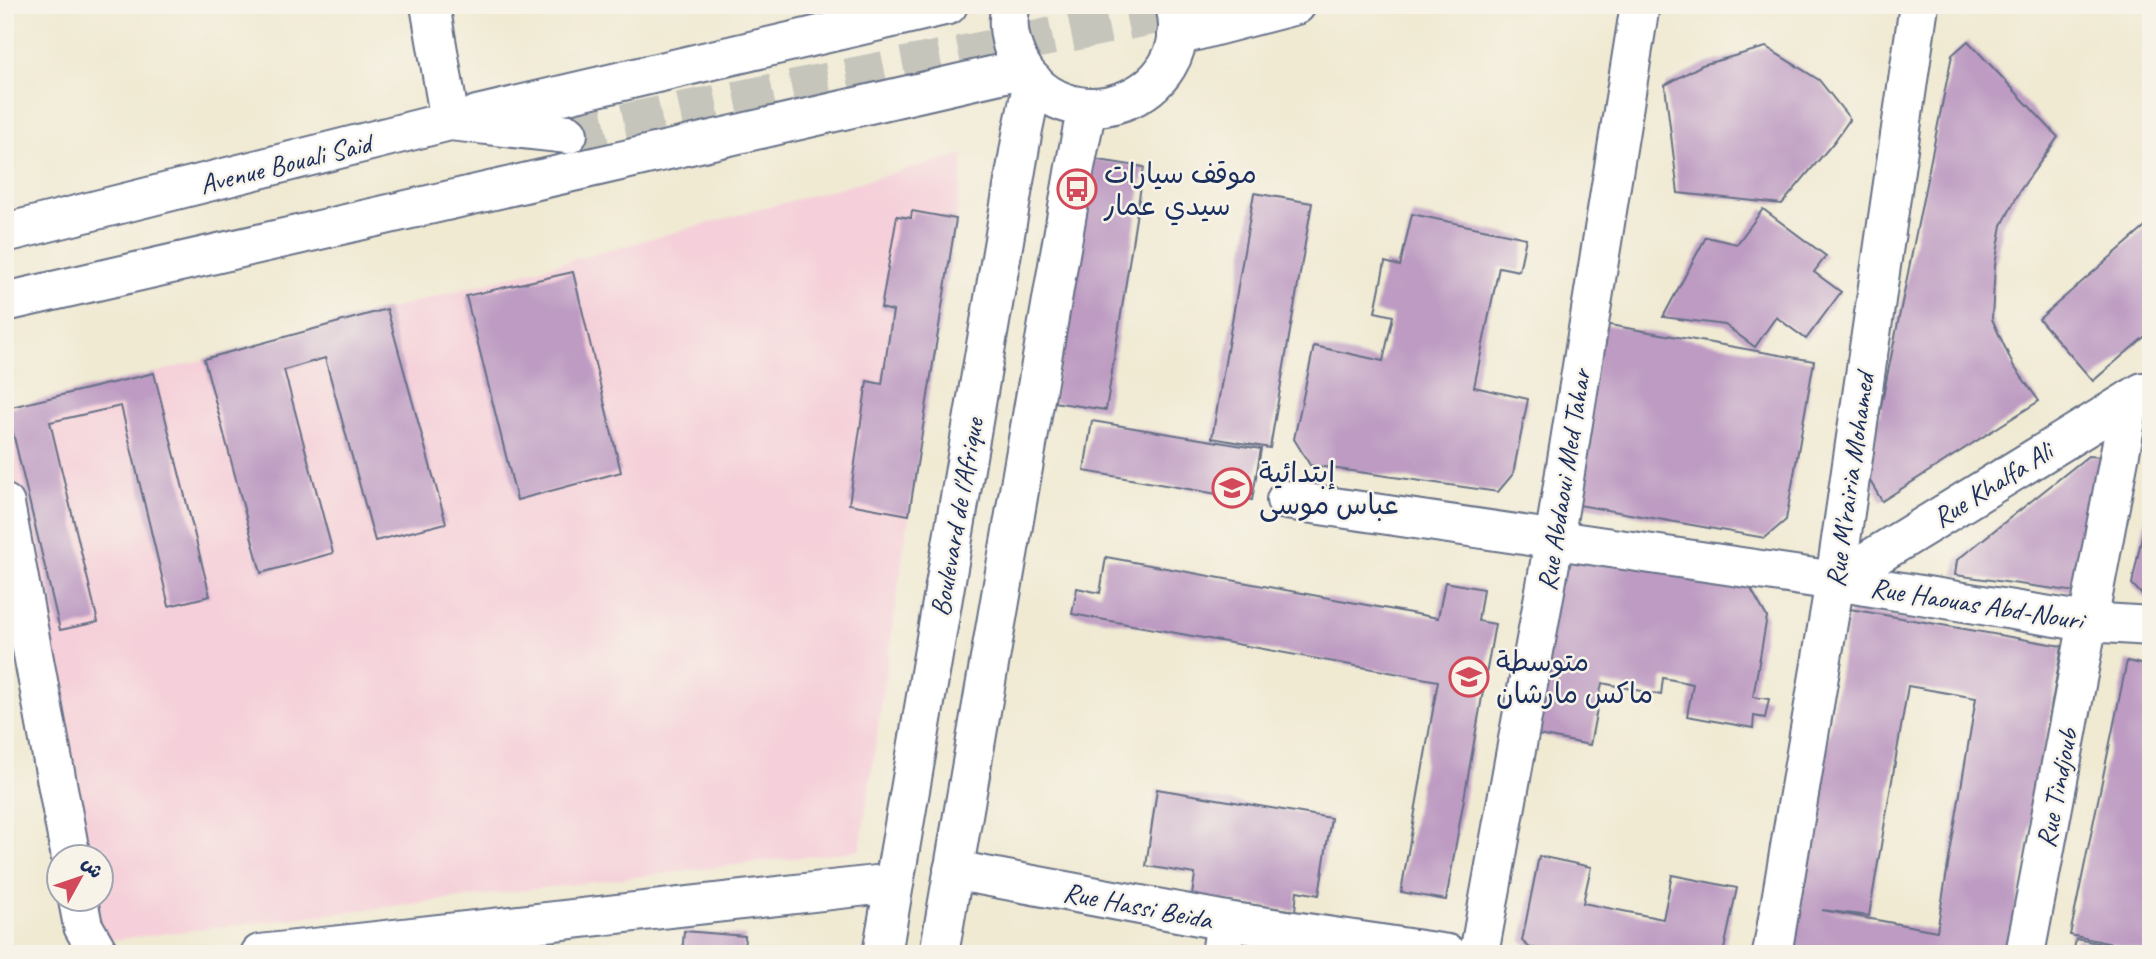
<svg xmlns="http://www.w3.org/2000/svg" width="2156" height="959" font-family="Caveat,'Playpen Sans Arabic',sans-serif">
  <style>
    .built { fill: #f5cfd9 }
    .building { fill: #bd9bc2; fill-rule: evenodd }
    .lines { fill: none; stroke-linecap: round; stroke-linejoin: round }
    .primary-tunnel { stroke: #c5c5bc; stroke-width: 38; stroke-dasharray: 38 19; stroke-linecap: butt }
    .minor-casing { stroke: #667087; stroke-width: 42 }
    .primary-casing { stroke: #667087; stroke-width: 42 }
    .minor { stroke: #fff; stroke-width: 38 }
    .primary { stroke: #fff; stroke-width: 38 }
    .labels { text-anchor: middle; stroke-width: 5; stroke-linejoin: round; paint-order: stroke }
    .street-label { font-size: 28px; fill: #1b2f5e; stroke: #f7f3e8 }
    .poi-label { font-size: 28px; fill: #1b2f5e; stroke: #f7f3e8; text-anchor: start }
  </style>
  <rect width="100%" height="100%" fill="#f7f3e8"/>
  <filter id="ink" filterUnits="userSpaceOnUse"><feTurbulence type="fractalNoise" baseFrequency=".0143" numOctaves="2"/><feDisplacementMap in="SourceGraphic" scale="14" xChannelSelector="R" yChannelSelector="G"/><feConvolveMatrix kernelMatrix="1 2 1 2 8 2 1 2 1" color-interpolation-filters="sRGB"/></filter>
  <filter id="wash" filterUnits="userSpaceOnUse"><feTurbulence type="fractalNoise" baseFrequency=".00686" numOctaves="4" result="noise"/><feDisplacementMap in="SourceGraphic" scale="28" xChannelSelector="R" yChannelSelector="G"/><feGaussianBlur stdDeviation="1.57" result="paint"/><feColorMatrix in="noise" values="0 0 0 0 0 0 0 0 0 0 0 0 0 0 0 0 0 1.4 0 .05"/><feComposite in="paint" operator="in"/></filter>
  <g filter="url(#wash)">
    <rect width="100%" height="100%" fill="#f0ead3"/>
    <polygon class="built" points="964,154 956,219 909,515 860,850 103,941 93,900 102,900 102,858 84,857 5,505 5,408 154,373"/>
    <g id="blocks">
      <g class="building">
        <polygon points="1968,41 2058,137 2021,189 2002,225 1995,265 1992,319 2013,365 2039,401 1882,501 1867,476 1952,55"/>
        <polygon points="1766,47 1819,80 1850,119 1834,142 1782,204 1678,193 1665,85 1702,65"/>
        <polygon points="1092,159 1144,167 1106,410 1053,402"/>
        <polygon points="1254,193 1312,203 1270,448 1212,438"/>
        <polygon points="1763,209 1826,256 1814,272 1841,292 1806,339 1776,317 1755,347 1725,325 1663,317 1706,237 1737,244"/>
        <polygon points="912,211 956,219 909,515 849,504 867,381 882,384 893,311 881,308 897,216 911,218"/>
        <polygon points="1412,214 1526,238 1519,271 1499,267 1474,387 1528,399 1513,474 1498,492 1310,465 1294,439 1314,346 1383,361 1393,316 1375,312 1385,262 1400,266"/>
        <polygon points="2151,222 2151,331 2093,381 2039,319"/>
        <polygon points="573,272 621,472 517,500 466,296"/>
        <polygon points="387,309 446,523 375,541 325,358 284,370 333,553 261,573 204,359"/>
        <polygon points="1604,324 1814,361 1786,520 1765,538 1573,504"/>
        <polygon points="154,373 210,596 169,606 121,406 50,422 98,622 60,630 7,408"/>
        <polygon points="1092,421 1261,449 1252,500 1084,471"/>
        <polygon points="2088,456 2103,457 2076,592 1955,575 1957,560"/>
        <polygon points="2150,497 2151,497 2151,599 2145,598 2132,584"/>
        <polygon points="1558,546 1748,584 1767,617 1753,697 1769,699 1765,718 1754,716 1753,728 1687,716 1693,684 1663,678 1661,695 1602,683 1590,745 1523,732"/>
        <polygon points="1106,557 1438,618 1445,582 1483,589 1478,621 1495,624 1446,900 1401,892 1438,681 1072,614 1077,588 1100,593"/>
        <path d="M1850,609L2062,646L2008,954H1792ZM1908,686L1976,698L1937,931L1822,910L1869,916Z"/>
        <polygon points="2127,661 2151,666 2151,952 2070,935"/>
        <polygon points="1157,789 1331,818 1319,895 1297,891 1295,911 1192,896 1195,874 1146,866"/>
        <polygon points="1539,856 1591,867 1583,903 1663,919 1672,875 1737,888 1723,954 1572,954 1530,948 1522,941"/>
        <polygon points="684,931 745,936 744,954 682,954"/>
        <polygon points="2076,939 2119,947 2117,954 2073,954"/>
        <polygon points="1242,944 1288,952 1288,954 1240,954"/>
      </g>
    </g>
  </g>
  <g filter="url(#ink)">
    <use href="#blocks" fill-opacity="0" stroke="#667087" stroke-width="2"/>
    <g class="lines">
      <polyline class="primary-tunnel" points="568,134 1207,5"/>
      <g class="minor-casing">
        <g id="minor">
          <polyline points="430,5 450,121"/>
          <polyline points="1286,500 1835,581 2087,622 2151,626"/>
          <polyline points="5,504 71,858"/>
          <polyline points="1835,581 2143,392"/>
          <polyline points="953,870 1226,921 1448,954"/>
          <polyline points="78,900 83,926 99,954"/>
          <polyline points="260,954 894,883"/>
          <polyline points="1221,954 1226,921"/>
          <polyline points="1479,954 1554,541 1640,5"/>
          <polyline points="1772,954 1835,581 1919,5"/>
          <polyline points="2025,954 2130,400"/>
        </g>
      </g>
      <g class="primary-casing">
        <g id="primary">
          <path d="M1011,5C1006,22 1010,42 1017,58C1061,151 1200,99 1175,5"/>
          <polyline points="1177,36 1296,5"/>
          <polyline points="477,115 948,5"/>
          <polyline points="5,233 450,121 568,134"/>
          <polyline points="5,302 1022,69"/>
          <polyline points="882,954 1023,129 1033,81"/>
          <polyline points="939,954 1075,167 1087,107"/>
        </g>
      </g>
      <use href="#minor" class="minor"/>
      <use href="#primary" class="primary"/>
    </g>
  </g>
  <defs>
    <g id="bus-ring" transform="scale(2.0125)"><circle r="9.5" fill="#f7f3e8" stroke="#d1495b" stroke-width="1.5"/><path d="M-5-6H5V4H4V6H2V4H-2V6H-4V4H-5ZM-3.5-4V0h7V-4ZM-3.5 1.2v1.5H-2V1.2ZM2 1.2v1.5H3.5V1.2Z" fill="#d1495b"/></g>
    <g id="school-ring" transform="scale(2.0125)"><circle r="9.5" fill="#f7f3e8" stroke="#d1495b" stroke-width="1.5"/><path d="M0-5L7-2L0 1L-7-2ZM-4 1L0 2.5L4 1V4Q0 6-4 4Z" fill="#d1495b"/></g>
  </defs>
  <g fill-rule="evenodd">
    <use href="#bus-ring" x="1077" y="189"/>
    <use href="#school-ring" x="1232" y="488"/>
    <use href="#school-ring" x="1469" y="677"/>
  </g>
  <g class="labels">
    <g class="street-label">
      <text transform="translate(285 163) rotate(-14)" y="10">Avenue Bouali Said</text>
      <text transform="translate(1563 480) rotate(-81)" y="10">Rue Abdaoui Med Tahar</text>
      <text transform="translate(1849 480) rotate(-82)" y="10">Rue M'rairia Mohamed</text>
      <text transform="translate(1992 484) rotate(-32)" y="10">Rue Khalfa Ali</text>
      <text transform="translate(956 517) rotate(-80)" y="10">Boulevard de l'Afrique</text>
      <text transform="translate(1977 603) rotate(9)" y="10">Rue Haouas Abd-Nouri</text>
      <text transform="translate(2056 788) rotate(-79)" y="10">Rue Tindjoub</text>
      <text transform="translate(1138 905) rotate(11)" y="10">Rue Hassi Beida</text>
    </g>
    <g class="poi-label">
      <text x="1104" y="183">موقف سيارات<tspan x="1104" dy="32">سيدي عمار</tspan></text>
      <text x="1259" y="482">إبتدائية<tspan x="1259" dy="32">عباس موسى</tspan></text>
      <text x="1496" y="671">متوسطة<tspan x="1496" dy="32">ماكس مارشان</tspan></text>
    </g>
  </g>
  <rect width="2156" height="959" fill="none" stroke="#f7f3e8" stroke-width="28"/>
  <g transform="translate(80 878) rotate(50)"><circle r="33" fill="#f7f3e8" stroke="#9fa5b1" stroke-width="2"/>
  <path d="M0-5L12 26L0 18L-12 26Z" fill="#d1495b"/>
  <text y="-10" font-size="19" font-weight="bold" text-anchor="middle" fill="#1b2f5e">ش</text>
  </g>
</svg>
